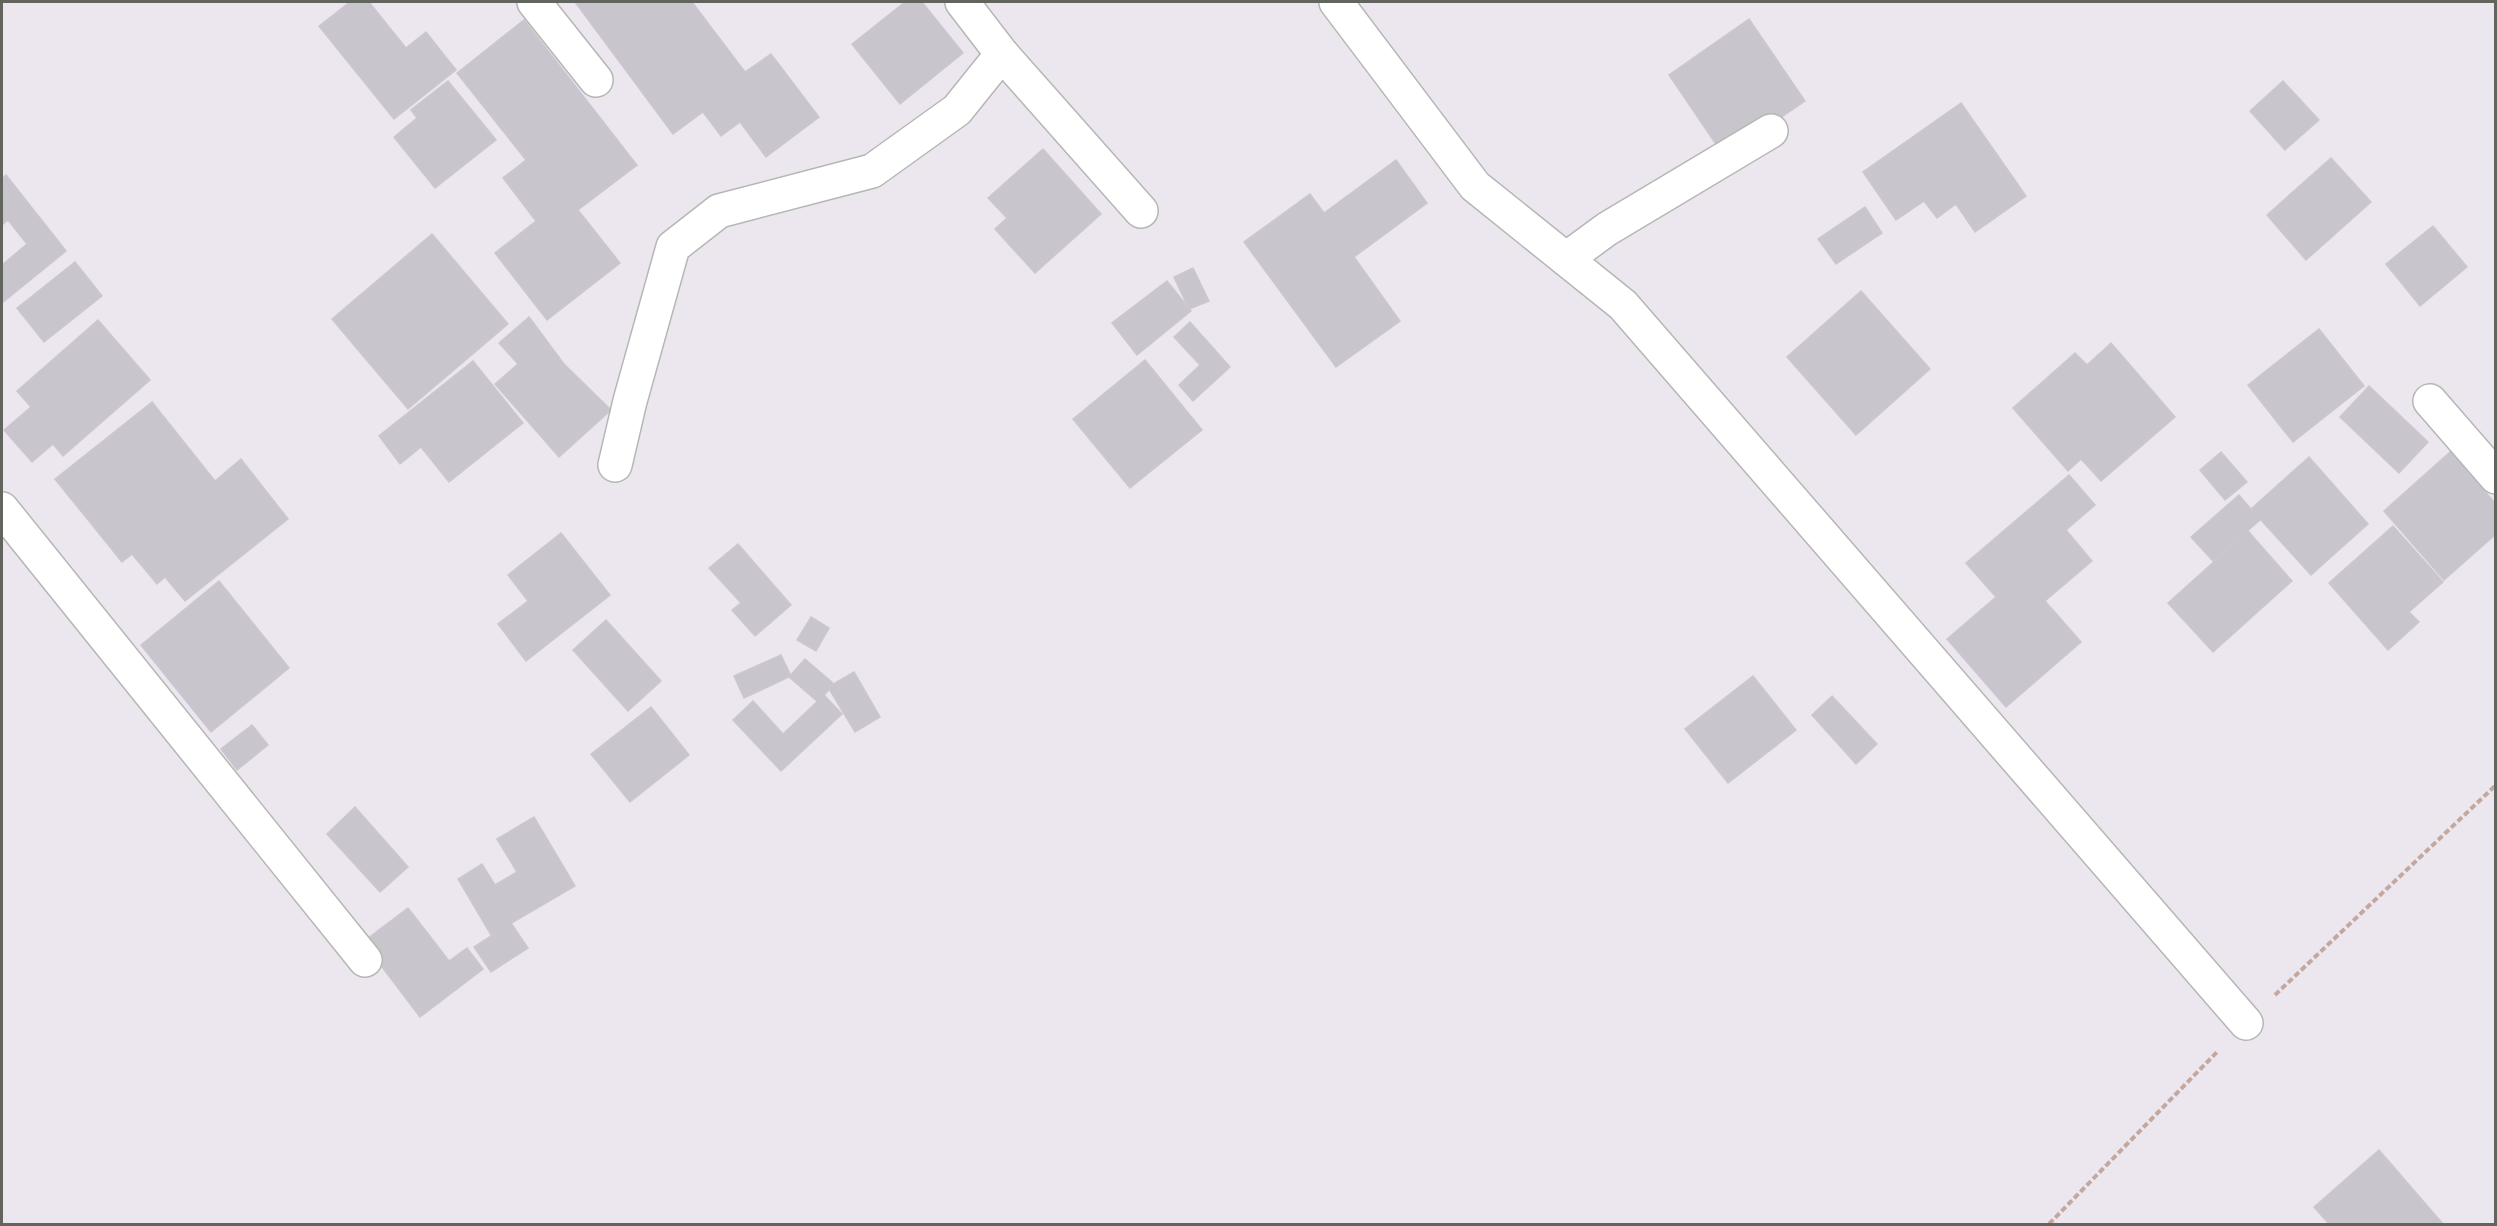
<svg xmlns="http://www.w3.org/2000/svg" width="2497" height="1226" font-family="'Golos Text',sans-serif">
  <style>
    .building { fill: #c9c5cc; stroke: #cec5d3; stroke-width: 1.5 }
    .lines { fill: none; stroke-linecap: round; stroke-linejoin: round }
    .minor-casing { stroke: #b4b7b2; stroke-width: 36 }
    .path { stroke: #c4a89f; stroke-width: 4; stroke-dasharray: 6 3; stroke-linecap: butt }
    .minor { stroke: #fff; stroke-width: 33 }
  </style>
  <rect width="100%" height="100%" fill="#ece7ef"/>
  <g class="building">
    <polygon points="350,2 369,2 406,48 426,32 456,70 394,119 319,26"/>
    <polygon points="575,2 692,2 745,72 771,54 819,117 766,157 740,122 721,136 703,112 673,134"/>
    <polygon points="905,2 922,2 963,53 900,104 852,44"/>
    <polygon points="1749,19 1805,101 1724,156 1669,75"/>
    <polygon points="524,20 637,165 578,210 620,263 547,320 495,253 536,221 503,178 526,160 457,73"/>
    <polygon points="448,81 496,140 435,188 394,137 417,118 411,110"/>
    <polygon points="2283,81 2319,120 2285,150 2250,111"/>
    <polygon points="1961,103 2026,196 1975,232 1956,204 1937,218 1924,201 1896,220 1863,172"/>
    <polygon points="1043,149 1101,214 1035,273 995,229 1007,218 988,198"/>
    <polygon points="2331,158 2371,202 2306,260 2267,215"/>
    <polygon points="1396,160 1427,203 1354,257 1400,321 1336,367 1244,242 1310,194 1324,213"/>
    <polygon points="6,175 66,251 2,303 2,265 27,244 8,220 2,225 2,179"/>
    <polygon points="1865,207 1882,233 1836,264 1818,239"/>
    <polygon points="2433,226 2467,267 2420,306 2386,264"/>
    <polygon points="432,234 508,324 408,409 332,319"/>
    <polygon points="75,262 102,296 44,342 17,308"/>
    <polygon points="1193,268 1209,301 1189,309 1174,277"/>
    <polygon points="1167,281 1191,311 1137,355 1112,323"/>
    <polygon points="1861,291 1930,369 1856,435 1787,357"/>
    <polygon points="529,317 564,364 611,410 559,457 495,384 518,364 499,343"/>
    <polygon points="98,320 150,380 63,456 53,444 32,462 4,430 31,407 17,391"/>
    <polygon points="1190,322 1230,367 1193,401 1179,385 1200,365 1174,337"/>
    <polygon points="2319,329 2364,386 2293,442 2248,385"/>
    <polygon points="2111,343 2175,417 2101,481 2081,459 2068,471 2013,408 2075,353 2087,365"/>
    <polygon points="1145,360 1202,430 1130,488 1073,419"/>
    <polygon points="473,361 523,423 449,482 421,447 400,464 379,436"/>
    <polygon points="2369,386 2428,442 2399,473 2340,417"/>
    <polygon points="152,402 215,481 241,459 288,519 185,601 165,577 157,584 132,554 122,562 55,479"/>
    <polygon points="2221,452 2247,482 2225,500 2200,470"/>
    <polygon points="2450,452 2496,504 2496,534 2444,580 2384,511"/>
    <polygon points="2309,457 2368,524 2311,575 2251,509"/>
    <polygon points="2069,475 2095,505 2066,530 2092,561 2045,601 2081,642 2006,707 1947,639 1996,597 1966,563"/>
    <polygon points="2239,495 2260,520 2213,561 2191,537"/>
    <polygon points="2393,526 2443,582 2409,612 2419,622 2388,650 2329,583"/>
    <polygon points="2248,531 2292,581 2213,652 2168,603"/>
    <polygon points="561,533 610,595 526,661 498,624 528,601 508,575"/>
    <polygon points="738,544 791,605 755,636 732,610 741,603 709,568"/>
    <polygon points="219,581 289,668 211,732 141,645"/>
    <polygon points="811,617 829,628 816,651 797,640"/>
    <polygon points="606,620 661,681 628,711 573,650"/>
    <polygon points="781,655 791,676 744,698 734,676"/>
    <polygon points="805,659 834,684 818,702 789,677"/>
    <polygon points="854,672 880,717 855,732 828,687"/>
    <polygon points="1753,676 1796,730 1728,783 1685,729"/>
    <polygon points="824,695 842,714 781,771 733,720 753,701 783,734"/>
    <polygon points="1832,696 1877,744 1856,764 1812,715"/>
    <polygon points="651,707 689,755 630,802 591,754"/>
    <polygon points="252,725 268,745 237,770 221,749"/>
    <polygon points="355,807 408,867 380,892 327,834"/>
    <polygon points="534,817 575,886 491,935 458,879 482,864 495,885 517,872 497,839"/>
    <polygon points="408,908 449,961 467,948 483,969 420,1017 363,942"/>
    <polygon points="511,923 528,948 491,972 474,947"/>
    <polygon points="2379,1150 2443,1224 2329,1224 2314,1207"/>
  </g>
  <g class="lines">
    <g class="minor-casing">
      <g id="minor">
        <polyline points="534,2 596,80"/>
        <polyline points="962,2 1002,54 1141,211"/>
        <polyline points="1336,2 1475,186 1623,305 2246,1023"/>
        <polyline points="1566,259 1607,229 1771,131"/>
        <polyline points="2430,401 2496,477"/>
        <polyline points="615,465 630,401 673,247 719,211 872,171 957,110 1002,54"/>
        <polyline points="2,509 365,960"/>
      </g>
    </g>
    <g class="path">
      <polyline points="2275,995 2496,785"/>
      <polyline points="2049,1224 2218,1051"/>
    </g>
    <use href="#minor" class="minor"/>
  </g>
  <rect width="2497" height="1226" fill="none" stroke="#62655e" stroke-width="6"/>
</svg>
